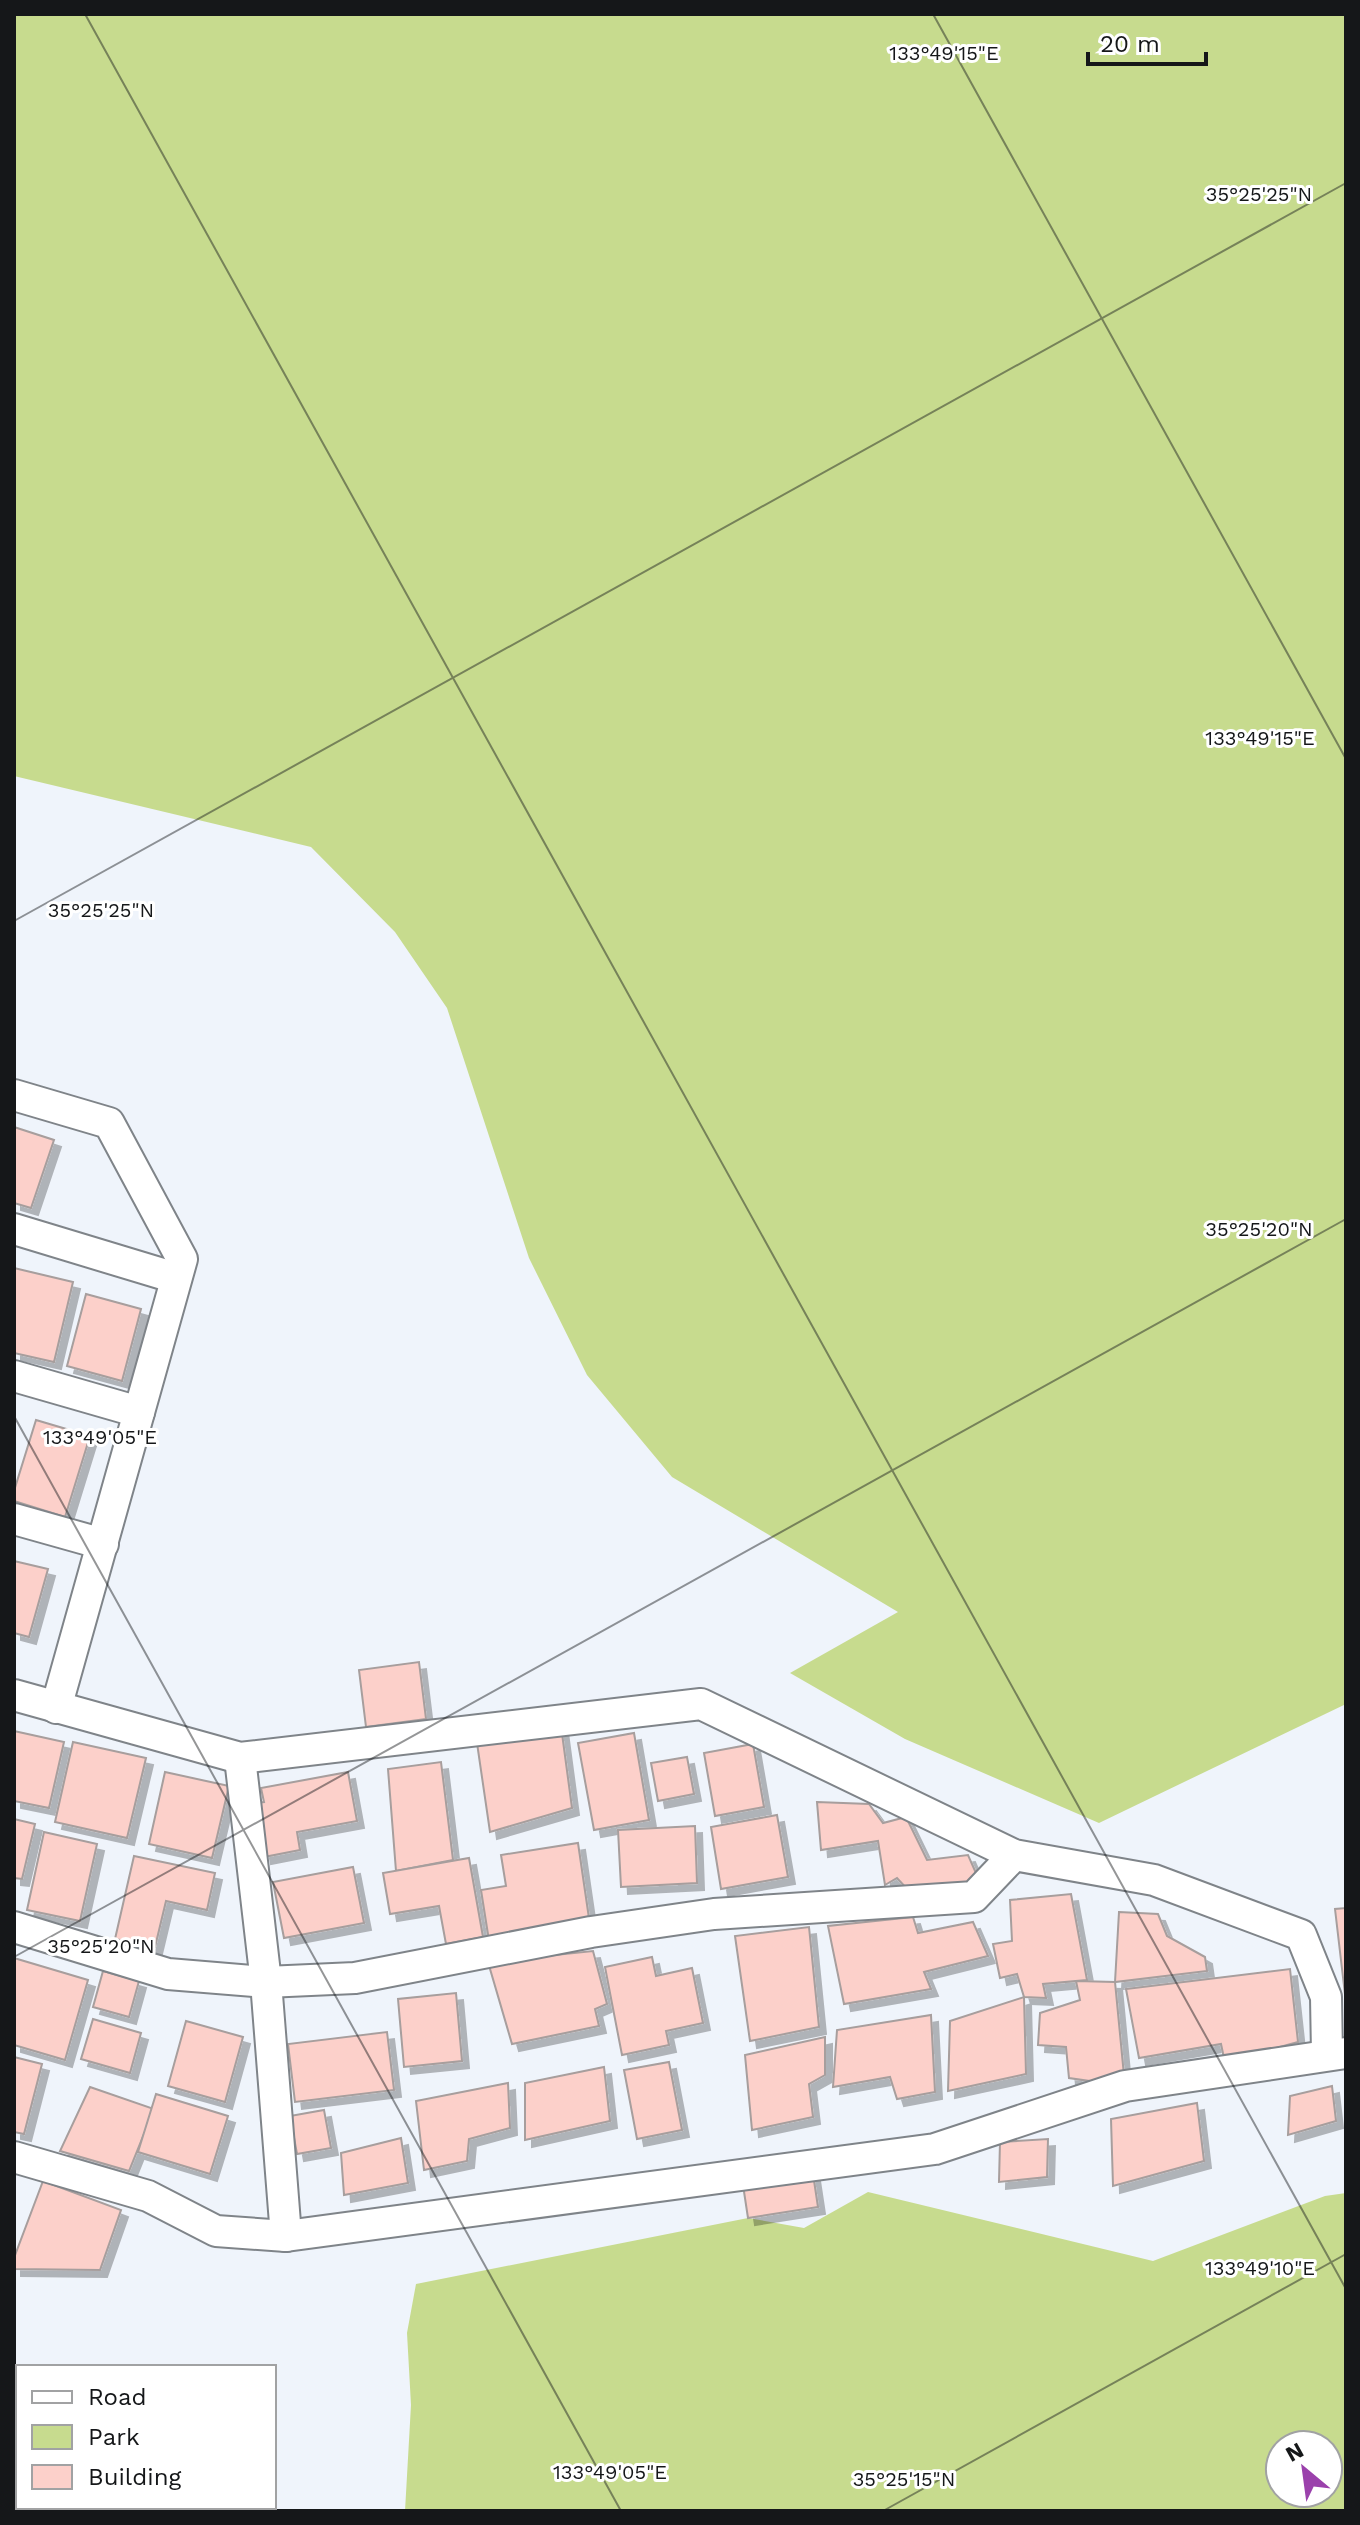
<svg xmlns="http://www.w3.org/2000/svg" width="1360" height="2525" font-family="'Work Sans',sans-serif">
  <style>
    .green { fill: #c7db8e; fill-rule: evenodd }
    .building { fill: #fcd0ca; stroke: #a79e9d; stroke-width: 2; filter: url(#shadow) }
    .lines { fill: none; stroke-linecap: round; stroke-linejoin: round }
    .street-casing { stroke: #7f8489; stroke-width: 34 }
    .street { stroke: #fff; stroke-width: 30 }
    .ticks { fill: none; stroke: #151719; stroke-width: 2; stroke-opacity: 0.45 }
    .ticks-label { font-size: 20px; text-anchor: middle; fill: #151719; stroke: #fff; stroke-width: 6; stroke-linejoin: round; paint-order: stroke }
  </style>
  <defs>
    <filter id="shadow"><feDropShadow dx="7" dy="7" stdDeviation="0" flood-color="#0004"/></filter>
  </defs>
  <rect width="100%" height="100%" fill="#eff4fb"/>
  <g class="green">
    <polygon points="14,14 1346,14 1346,1704 1099,1823 905,1739 790,1673 898,1612 672,1477 587,1375 529,1258 447,1008 395,932 311,847 14,776"/>
    <path d="M868,2192L1153,2261L1325,2196L1346,2193V2511H405L411,2405L407,2333L416,2284L748,2218L804,2228ZM1280,2445H1328V2493H1280Z"/>
  </g>
  <g class="building">
    <polygon points="14,1127 54,1140 31,1208 14,1203"/>
    <polygon points="14,1268 73,1282 54,1362 14,1353"/>
    <polygon points="86,1294 141,1309 122,1381 67,1366"/>
    <polygon points="36,1420 90,1436 65,1517 14,1501 14,1491"/>
    <polygon points="14,1561 48,1569 29,1637 14,1633"/>
    <polygon points="419,1662 426,1719 366,1727 359,1670"/>
    <polygon points="561,1726 572,1808 490,1832 477,1743"/>
    <polygon points="14,1731 64,1742 49,1808 14,1801"/>
    <polygon points="634,1733 649,1820 594,1830 578,1743"/>
    <polygon points="73,1742 146,1758 127,1838 55,1822"/>
    <polygon points="753,1744 764,1807 715,1816 704,1753"/>
    <polygon points="687,1757 694,1794 658,1801 651,1763"/>
    <polygon points="441,1762 453,1860 396,1871 388,1769"/>
    <polygon points="165,1772 229,1786 212,1858 149,1844"/>
    <polygon points="348,1772 357,1821 297,1832 300,1850 264,1857 254,1803 264,1802 261,1788"/>
    <polygon points="817,1802 869,1804 883,1823 906,1817 927,1860 968,1855 983,1889 909,1891 897,1878 885,1885 878,1841 821,1850"/>
    <polygon points="777,1815 788,1877 721,1889 711,1827"/>
    <polygon points="14,1819 35,1824 22,1879 14,1878"/>
    <polygon points="695,1826 697,1883 621,1887 618,1830"/>
    <polygon points="44,1832 97,1844 80,1921 27,1910"/>
    <polygon points="578,1843 591,1932 490,1947 481,1890 506,1886 501,1855"/>
    <polygon points="134,1856 215,1873 207,1910 166,1901 155,1947 115,1939"/>
    <polygon points="469,1858 483,1937 446,1944 439,1906 390,1914 383,1873"/>
    <polygon points="353,1867 364,1923 284,1938 273,1882"/>
    <polygon points="1071,1894 1087,1980 1043,1984 1046,1998 1024,1997 1017,1974 1000,1978 993,1944 1012,1941 1010,1900"/>
    <polygon points="1346,1908 1346,2003 1335,1909"/>
    <polygon points="1119,1912 1158,1914 1167,1936 1205,1957 1207,1971 1115,1982"/>
    <polygon points="913,1917 918,1933 973,1922 988,1956 924,1972 931,1989 844,2004 828,1926"/>
    <polygon points="809,1927 819,2027 750,2041 735,1936"/>
    <polygon points="593,1951 607,2004 595,2009 599,2026 512,2044 488,1962"/>
    <polygon points="652,1957 656,1976 692,1968 703,2023 666,2031 669,2045 622,2055 605,1967"/>
    <polygon points="14,1958 88,1980 65,2060 14,2045"/>
    <polygon points="1290,1969 1298,2042 1269,2050 1224,2058 1221,2044 1139,2058 1126,1989"/>
    <polygon points="103,1971 139,1981 129,2017 93,2007"/>
    <polygon points="1076,1981 1115,1982 1125,2086 1069,2078 1066,2047 1038,2045 1040,2013 1080,2000"/>
    <polygon points="456,1993 462,2061 404,2067 398,1999"/>
    <polygon points="1024,1997 1026,2074 948,2091 950,2021"/>
    <polygon points="931,2015 935,2092 897,2099 890,2077 833,2087 837,2030"/>
    <polygon points="93,2019 141,2033 130,2073 81,2059"/>
    <polygon points="186,2021 243,2037 225,2102 168,2086"/>
    <polygon points="387,2032 394,2090 295,2102 288,2044"/>
    <polygon points="825,2037 825,2075 809,2084 813,2117 752,2130 745,2055"/>
    <polygon points="14,2057 42,2064 24,2134 14,2132"/>
    <polygon points="669,2062 682,2130 637,2139 624,2070"/>
    <polygon points="604,2067 610,2121 525,2140 525,2083"/>
    <polygon points="508,2083 510,2128 469,2139 467,2161 424,2170 416,2101"/>
    <polygon points="1332,2086 1336,2121 1288,2135 1290,2096"/>
    <polygon points="90,2087 154,2109 129,2171 60,2151"/>
    <polygon points="156,2094 228,2116 210,2174 138,2152"/>
    <polygon points="1197,2103 1204,2161 1113,2186 1111,2119"/>
    <polygon points="324,2110 331,2148 297,2154 290,2116"/>
    <polygon points="401,2138 408,2183 344,2195 341,2153"/>
    <polygon points="1048,2139 1047,2177 999,2182 1000,2142"/>
    <polygon points="813,2174 818,2207 748,2218 743,2185"/>
    <polygon points="43,2181 121,2210 100,2270 14,2269 14,2258"/>
  </g>
  <g class="lines">
    <g class="street-casing">
      <g id="street">
        <polyline points="14,1095 109,1123 182,1259 56,1708"/>
        <polyline points="14,1229 176,1278"/>
        <polyline points="14,1376 139,1412"/>
        <polyline points="14,1519 103,1544"/>
        <polyline points="14,1695 240,1758 701,1704 1014,1855 1154,1880 1301,1935 1326,1997 1327,2054"/>
        <polyline points="240,1758 266,1982 286,2236"/>
        <polyline points="14,1927 168,1974 266,1982 355,1978 591,1932 714,1914 974,1897 1014,1855"/>
        <polyline points="14,2157 148,2196 216,2231 286,2236 935,2149 1125,2086 1346,2053"/>
      </g>
    </g>
    <use href="#street" class="street"/>
  </g>
  <path class="ticks" d="M85,14L1346,2289M933,14L1346,759M14,921L1346,183M14,1416L621,2511M14,1957L1346,1219M883,2511L1346,2254"/>
  <g class="ticks-label">
    <text x="944" y="60">133°49'15"E</text>
    <text x="1259" y="201">35°25'25"N</text>
    <text x="1260" y="745">133°49'15"E</text>
    <text x="101" y="917">35°25'25"N</text>
    <text x="1259" y="1236">35°25'20"N</text>
    <text x="100" y="1444">133°49'05"E</text>
    <text x="101" y="1953">35°25'20"N</text>
    <text x="1260" y="2275">133°49'10"E</text>
    <text x="610" y="2479">133°49'05"E</text>
    <text x="904" y="2486">35°25'15"N</text>
  </g>
  <rect width="1360" height="2525" fill="none" stroke="#151719" stroke-width="32"/>
  <rect x="16" y="2365" width="260" height="144" fill="#ffffff" stroke="#a1a2a3" stroke-width="2"/>
  <rect x="32" y="2391" width="40" height="12" fill="#ffffff" stroke="#a1a2a3" stroke-width="2"/>
  <text x="88" y="2405" font-size="24" fill="#151719">Road</text>
  <rect x="32" y="2425" width="40" height="24" fill="#c7db8e" stroke="#a1a2a3" stroke-width="2"/>
  <text x="88" y="2445" font-size="24" fill="#151719">Park</text>
  <rect x="32" y="2465" width="40" height="24" fill="#fcd0ca" stroke="#a1a2a3" stroke-width="2"/>
  <text x="88" y="2485" font-size="24" fill="#151719">Building</text>
  <g transform="translate(1304 2469) rotate(331)"><circle r="38" fill="#ffffff" stroke="#a1a2a3" stroke-width="2"/>
  <path d="M0-6L14 30L0 20L-14 30Z" fill="#9b41ac"/>
  <text y="-12" font-size="22" font-weight="bold" text-anchor="middle" fill="#151719">N</text>
  </g>
  <path d="M1088 52v12h118v-12" fill="none" stroke="#151719" stroke-width="4"/>
  <text x="1100" y="52" font-size="24" fill="#151719" stroke="#ffffff" stroke-width="6" paint-order="stroke">20 m</text>
</svg>
